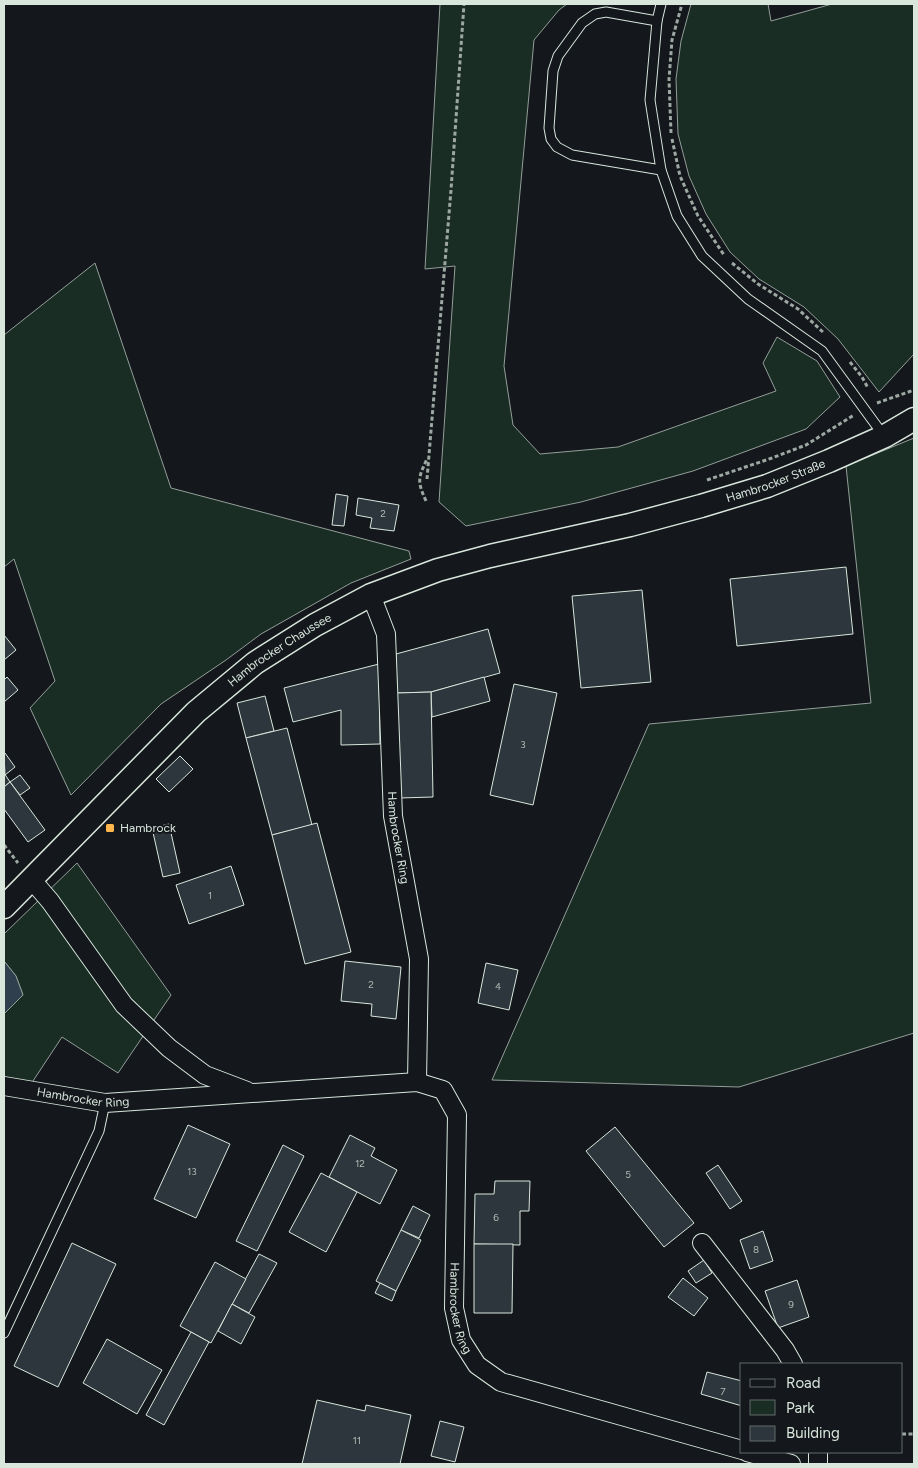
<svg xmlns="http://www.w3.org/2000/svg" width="918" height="1468" font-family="Figtree,sans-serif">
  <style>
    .green { fill: #1a2d24; stroke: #939e99 }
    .water { fill: #2f3f4d; stroke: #939e99 }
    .building { fill: #2c363c; stroke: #d8e6dc }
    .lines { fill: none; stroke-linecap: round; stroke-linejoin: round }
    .service-casing { stroke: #d8e6dc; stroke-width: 11 }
    .minor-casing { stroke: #d8e6dc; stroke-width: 20 }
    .tertiary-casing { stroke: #d8e6dc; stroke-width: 25 }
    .path { stroke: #9da8a2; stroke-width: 3; stroke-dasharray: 4 2.5; stroke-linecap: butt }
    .service { stroke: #14181c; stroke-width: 9 }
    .minor { stroke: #14181c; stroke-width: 18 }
    .tertiary { stroke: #14181c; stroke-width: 22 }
    .poi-dot { fill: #ffb74d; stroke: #14181c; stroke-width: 2 }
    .labels { text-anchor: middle; stroke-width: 4; stroke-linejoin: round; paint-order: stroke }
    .number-label { font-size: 10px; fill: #adbab4 }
    .street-label { font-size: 12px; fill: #d8e6dc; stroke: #14181c }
    .poi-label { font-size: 12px; fill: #d8e6dc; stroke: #14181c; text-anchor: start }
  </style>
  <rect width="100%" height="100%" fill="#14181c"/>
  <g class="green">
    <polygon points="440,4 567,4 559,10 534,40 504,366 513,425 540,454 618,447 776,391 763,363 777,337 817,361 840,397 806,429 693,471 581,502 466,526 439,502 455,266 425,269"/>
    <polygon points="691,4 768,4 771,21 832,4 914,4 914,354 879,392 838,339 804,307 759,279 730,252 706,214 689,176 678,134 676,79 681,41"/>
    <polygon points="95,263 171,488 409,551 411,559 351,583 261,634 226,660 161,704 71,795 30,708 55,681 14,559 4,567 4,335"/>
    <polygon points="914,438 914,1033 739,1087 492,1080 649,724 871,703 846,466"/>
    <polygon points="77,863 171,995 118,1073 62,1037 31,1084 4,1080 4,1014 23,995 16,976 4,961 4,934"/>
  </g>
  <polygon class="water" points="4,961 16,976 23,995 4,1014"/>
  <g class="building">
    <polygon points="336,494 348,496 344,526 332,525"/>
    <polygon points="358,498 399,505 394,531 370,528 372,518 356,515"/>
    <polygon points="846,567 853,634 737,646 730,579"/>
    <polygon points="642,590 651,682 581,688 572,596"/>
    <polygon points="488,629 500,673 431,692 397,693 396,654"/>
    <polygon points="4,635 16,650 4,660"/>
    <polygon points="379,664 380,744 341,745 341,710 293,722 284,688"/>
    <polygon points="7,677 18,690 4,702 4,680"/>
    <polygon points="484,677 490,701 432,717 431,692"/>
    <polygon points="514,684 557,693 533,805 490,795"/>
    <polygon points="431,692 433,797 399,798 397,693"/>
    <polygon points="265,696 274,731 246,738 237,703"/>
    <polygon points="287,728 312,825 272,835 246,738"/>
    <polygon points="4,753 5,753 15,767 5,775"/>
    <polygon points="180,756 193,769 169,792 156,779"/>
    <polygon points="4,773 10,782 4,787"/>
    <polygon points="20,775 30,788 20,795 10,782"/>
    <polygon points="10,782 45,830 28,842 4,809 4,787"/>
    <polygon points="317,823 351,952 305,964 272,835"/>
    <polygon points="169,824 180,873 163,877 152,828"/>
    <polygon points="231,866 244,905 189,924 176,885"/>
    <polygon points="345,961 401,967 396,1019 371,1016 372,1004 341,1001"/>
    <polygon points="486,963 518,970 509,1010 478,1003"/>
    <polygon points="188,1125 230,1144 196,1218 154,1199"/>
    <polygon points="615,1127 694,1223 664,1247 586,1151"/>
    <polygon points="350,1135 375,1148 371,1156 397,1170 380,1204 329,1177"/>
    <polygon points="283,1145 304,1156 257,1251 236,1241"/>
    <polygon points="718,1165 742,1201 730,1209 706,1173"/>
    <polygon points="321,1173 357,1192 326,1252 289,1232"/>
    <polygon points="495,1181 530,1181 529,1211 520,1211 520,1245 474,1244 475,1194 494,1194"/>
    <polygon points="413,1206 430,1215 419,1238 401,1230"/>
    <polygon points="401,1230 421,1240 396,1291 376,1281"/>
    <polygon points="763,1231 773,1261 750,1269 740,1240"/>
    <polygon points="72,1243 116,1264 58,1387 14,1366"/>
    <polygon points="474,1244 513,1244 512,1313 474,1313"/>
    <polygon points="259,1254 277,1263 249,1313 232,1304"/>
    <polygon points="704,1260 712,1273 696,1283 688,1271"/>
    <polygon points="215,1262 246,1279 211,1343 180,1326"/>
    <polygon points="683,1278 708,1298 694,1316 668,1297"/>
    <polygon points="797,1280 809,1317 778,1328 765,1291"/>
    <polygon points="380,1283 396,1291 392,1301 375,1293"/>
    <polygon points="232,1304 255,1317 241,1344 218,1331"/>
    <polygon points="191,1332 209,1342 164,1425 146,1415"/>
    <polygon points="107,1339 162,1370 137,1414 83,1383"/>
    <polygon points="707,1372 742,1381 742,1406 701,1394"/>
    <polygon points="317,1400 365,1411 366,1405 411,1415 400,1464 302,1464"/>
    <polygon points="440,1421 464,1427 455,1462 431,1456"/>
  </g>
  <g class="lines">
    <g class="service-casing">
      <g id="service">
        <polyline points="661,4 657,21 650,100 661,170 677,216 702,256 748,299 822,351 884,436"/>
        <polyline points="657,21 606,12 595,14 582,23 558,56 553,71 549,128 551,139 557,147 572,155 661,170"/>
        <polyline points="4,1333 99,1131 105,1103"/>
      </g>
    </g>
    <g class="minor-casing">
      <g id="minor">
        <path id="s1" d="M371,595L386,634L393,816L419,959L417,1082"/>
        <polyline points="31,879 50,901 124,1005 169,1048 205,1075 247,1091"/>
        <path id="s2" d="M4,1086L105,1103L417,1082L443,1090L457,1115L454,1308L461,1340L477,1365L501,1382L742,1450"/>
        <polyline points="702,1243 785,1350 793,1364"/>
        <polyline points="747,1452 791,1464"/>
        <polyline points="818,1464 818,1452"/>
      </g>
    </g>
    <g class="tertiary-casing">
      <g id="tertiary">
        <path id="s3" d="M4,907L196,712L255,663L315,625L371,595L438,570L490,556L630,525L701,506L767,486L829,461L885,436L914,419"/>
      </g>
    </g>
    <g class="path">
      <polyline points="671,133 669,79 672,40 682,4"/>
      <polyline points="672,139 680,176 698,216 724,255"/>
      <polyline points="732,263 758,284 798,309 824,333"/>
      <polyline points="850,362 862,377 868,388"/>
      <polyline points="877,403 914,390"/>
      <polyline points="427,479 451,190 464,4"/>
      <polyline points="707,480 772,458 806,445 854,415"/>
      <path d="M426,501C417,481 418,478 427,459"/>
      <polyline points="4,845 18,863"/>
      <polyline points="902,1434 914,1434"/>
    </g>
    <use href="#service" class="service"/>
    <use href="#minor" class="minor"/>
    <use href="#tertiary" class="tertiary"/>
  </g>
  <rect class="poi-dot" x="105" y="823" width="10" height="10" rx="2.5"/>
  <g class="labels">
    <g class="number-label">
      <text x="383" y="517">2</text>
      <text x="523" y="748">3</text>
      <text x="210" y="899">1</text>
      <text x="371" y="988">2</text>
      <text x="498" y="990">4</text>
      <text x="360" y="1167">12</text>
      <text x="192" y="1175">13</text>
      <text x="628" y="1178">5</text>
      <text x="496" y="1221">6</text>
      <text x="756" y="1253">8</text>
      <text x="791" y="1308">9</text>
      <text x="723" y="1395">7</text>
      <text x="357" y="1444">11</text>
    </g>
    <g class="street-label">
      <text dy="4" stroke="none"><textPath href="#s3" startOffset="906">Hambrocker Straße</textPath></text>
      <text dy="4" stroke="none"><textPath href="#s3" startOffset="378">Hambrocker Chaussee</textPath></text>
      <text dy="4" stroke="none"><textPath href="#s1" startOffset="246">Hambrocker Ring</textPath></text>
      <text dy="4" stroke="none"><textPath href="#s2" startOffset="80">Hambrocker Ring</textPath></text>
      <text dy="4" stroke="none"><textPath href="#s2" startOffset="665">Hambrocker Ring</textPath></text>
    </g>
    <g class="poi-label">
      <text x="120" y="832">Hambrock</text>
    </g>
  </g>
  <rect width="918" height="1468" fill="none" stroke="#d8e6dc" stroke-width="10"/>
  <rect x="740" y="1363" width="162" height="90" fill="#14181c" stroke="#626a69"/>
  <rect x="750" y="1379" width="25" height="8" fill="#14181c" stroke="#626a69"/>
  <text x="786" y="1388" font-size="15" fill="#d8e6dc">Road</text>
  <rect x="750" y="1400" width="25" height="15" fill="#1a2d24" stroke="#626a69"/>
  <text x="786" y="1413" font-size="15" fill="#d8e6dc">Park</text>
  <rect x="750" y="1426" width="25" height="15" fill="#2c363c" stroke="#626a69"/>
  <text x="786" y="1438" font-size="15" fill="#d8e6dc">Building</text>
</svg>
